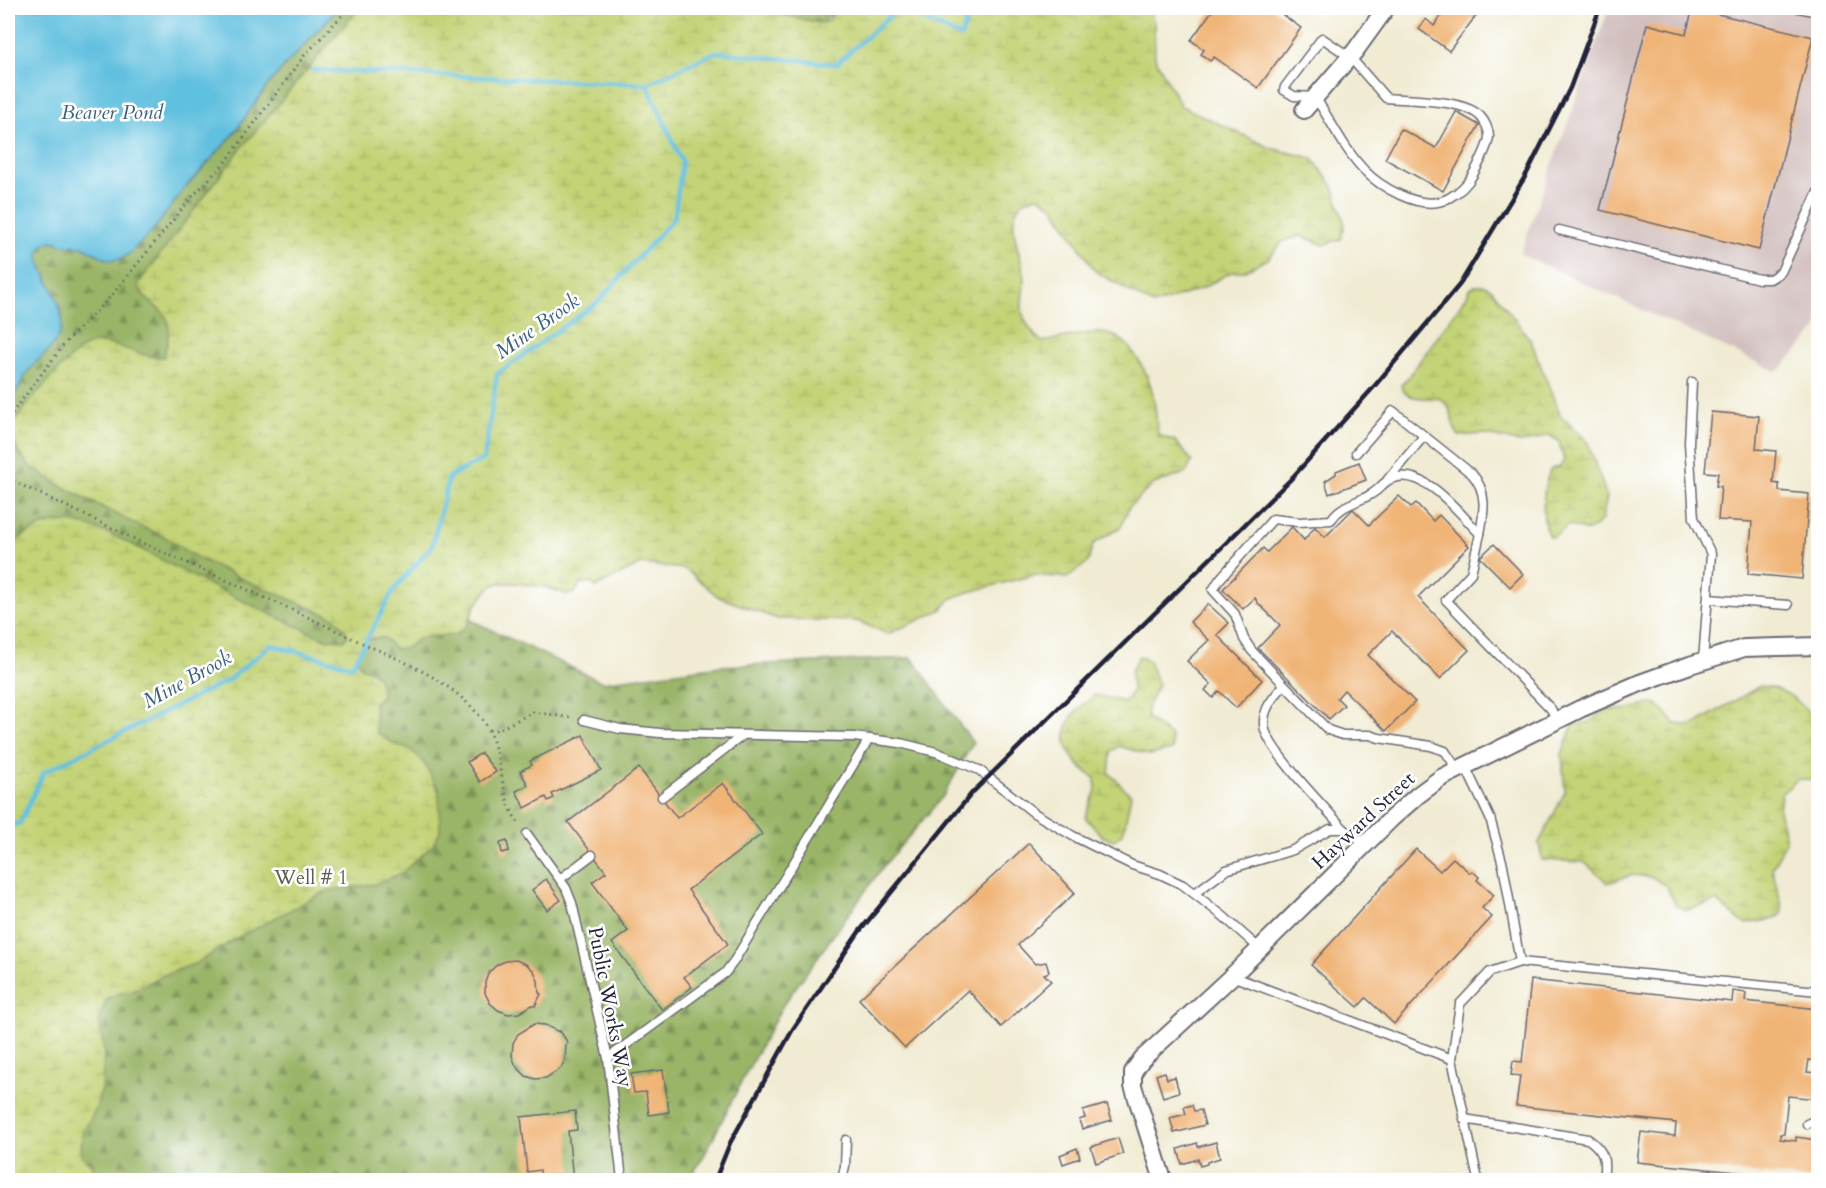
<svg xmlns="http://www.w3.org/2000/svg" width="1826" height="1188" font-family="Cardo,serif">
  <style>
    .industrial { fill: #d1bfbe }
    .forest { fill: url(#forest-firs); stroke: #5e6c51; stroke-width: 1.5 }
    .wetland { fill: url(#wetland-marsh); stroke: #727a58; stroke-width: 1.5 }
    .water { fill: #61c0df; stroke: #42718d; stroke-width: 1.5 }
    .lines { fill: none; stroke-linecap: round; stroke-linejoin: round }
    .stream { stroke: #61c0df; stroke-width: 4.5 }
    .building { fill: #f0b476 }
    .lane-casing { stroke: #6a6870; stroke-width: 11 }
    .street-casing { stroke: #6a6870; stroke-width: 20 }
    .path { stroke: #6a6870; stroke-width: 3; stroke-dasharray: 1.5 4.5; stroke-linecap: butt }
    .lane { stroke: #fff; stroke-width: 8 }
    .street { stroke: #fff; stroke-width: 16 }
    .rail { stroke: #22223b; stroke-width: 4.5 }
    .labels { text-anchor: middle; stroke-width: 5; stroke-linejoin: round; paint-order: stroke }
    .street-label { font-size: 20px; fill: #22223b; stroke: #fff }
    .park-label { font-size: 20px; fill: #5a6050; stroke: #fff }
    .water-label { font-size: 21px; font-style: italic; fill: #3b617d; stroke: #fff }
  </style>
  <defs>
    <pattern id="forest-firs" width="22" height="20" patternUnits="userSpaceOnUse" patternTransform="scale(1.5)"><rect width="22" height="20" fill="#9ab567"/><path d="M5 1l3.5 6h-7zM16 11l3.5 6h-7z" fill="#7d9356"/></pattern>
    <pattern id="wetland-marsh" width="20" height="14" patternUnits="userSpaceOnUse" patternTransform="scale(1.5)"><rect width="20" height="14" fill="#c3d376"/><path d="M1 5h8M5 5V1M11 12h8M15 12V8" fill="none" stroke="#a7b567"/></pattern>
  </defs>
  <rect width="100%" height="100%" fill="#fff"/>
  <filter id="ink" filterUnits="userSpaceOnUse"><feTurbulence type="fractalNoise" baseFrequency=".0167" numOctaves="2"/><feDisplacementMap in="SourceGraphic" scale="12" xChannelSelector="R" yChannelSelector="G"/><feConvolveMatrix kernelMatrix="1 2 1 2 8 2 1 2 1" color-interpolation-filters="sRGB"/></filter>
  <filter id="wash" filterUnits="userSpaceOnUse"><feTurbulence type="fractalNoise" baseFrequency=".008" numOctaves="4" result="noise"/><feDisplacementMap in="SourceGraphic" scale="24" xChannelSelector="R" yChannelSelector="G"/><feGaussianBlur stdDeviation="1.35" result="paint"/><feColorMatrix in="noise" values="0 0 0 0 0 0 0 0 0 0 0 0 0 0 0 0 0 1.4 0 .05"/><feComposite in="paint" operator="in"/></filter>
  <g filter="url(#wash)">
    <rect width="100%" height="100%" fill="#f0ebd2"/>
    <polygon class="industrial" points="1609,8 1818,8 1818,328 1778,372 1520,254"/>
    <path class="forest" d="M338,8H835L781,71L369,360L471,620L602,682L721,666L912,658L973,743L943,796L882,868L783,1005L745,1075L704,1156L689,1180H8V398L10,399C17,394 18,385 23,378C32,364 45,353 56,341L55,293L40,267L38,254L43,245L52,241L64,245L82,246L94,252L121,259L154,229L185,188L232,136L270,82Z"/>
    <g class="wetland">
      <path d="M359,8H750L820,23L829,21L834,8H1150L1154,24L1155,58L1181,106L1273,149L1312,158L1333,186L1345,225L1341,239L1324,245L1301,236L1283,241L1268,259L1244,271L1231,272L1201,289L1153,305L1095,271L1053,206L1038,196C994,205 1023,251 1024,280C1024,302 1016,308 1030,329C1034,334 1037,339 1043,342C1062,338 1093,329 1112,335C1121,338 1128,345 1133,352C1155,383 1154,399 1158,435L1175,441L1192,461L1186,473L1154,484L1129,507L1121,527L1093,544L1088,562L1067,578L1034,575L965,593L950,599L941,610L888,634L857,621L778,619L719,597L685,569L641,564L596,587L590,582L580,584L575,593L566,594L545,587L515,583H499L490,587L475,606L467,625L456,635L421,637L407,647L394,649L385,638C366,636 363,642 357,659L361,667C379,673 379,677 382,695L374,703L376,732L394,744L410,749L423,761L439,792L440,831L432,846L400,874L375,884L326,891L237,938L197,963L164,975L131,992L120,993L107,998L99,1018L104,1052L102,1088L96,1109L82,1134L81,1155L91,1164L95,1180H8V548C26,532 48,519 74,523C111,529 161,561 196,578C238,600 282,619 325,639L344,640L348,636L344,628L333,617L251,583L190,554L165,537L137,525L58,484L30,466L18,452L10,430C17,414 72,351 88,345C91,343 97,343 101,343C123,344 142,359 164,357C166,347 171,333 168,322C163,306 142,302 138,284L238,152Z"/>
      <path d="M1477,285H1485L1491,288L1531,341L1560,415L1587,441L1607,497L1602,520L1596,526L1588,531L1569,525L1553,537L1549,536C1540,522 1543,483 1551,469L1560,467L1564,460L1559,442L1549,435L1522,443L1483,434L1459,436C1448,422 1458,415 1441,399C1428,397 1404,402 1401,385L1406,380L1467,296L1469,289Z"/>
      <path d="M1139,656L1149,661L1158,685L1147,708V718L1171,736L1172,750L1149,755L1119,746L1111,752L1109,773L1131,795L1123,833L1114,840L1103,837L1085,817L1096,790L1095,778C1089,774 1081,769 1077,763C1053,735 1070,713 1095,695L1125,702L1132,691L1131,671Z"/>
      <path d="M1760,686C1785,686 1805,705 1818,725V779H1798L1781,794L1779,810L1786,841L1772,869L1782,907V914L1774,919L1745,924L1716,901L1687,910L1676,906L1667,887L1652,877L1632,875L1608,883L1584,862L1542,860L1539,843L1565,792L1562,754L1573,725L1587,723L1608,708L1624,710L1656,703L1676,724L1692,726Z"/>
    </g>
    <path class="water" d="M8,8H338L270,82L232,136L185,188L154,229L130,253L121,259L108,260L82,246L64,245L52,241L43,245L38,254C43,282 75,311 56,341C49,352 38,359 30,369C22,378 19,392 10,399L8,398Z"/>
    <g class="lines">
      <g class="stream">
        <polyline points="900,8 961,37 971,8"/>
        <polyline points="313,70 647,84"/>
        <polyline points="8,826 20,823 44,772 227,681 271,645 352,666 394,590 432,546 449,477 484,459 497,374 598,302 674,218 682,162 647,84 716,52 836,64 899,8"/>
      </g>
    </g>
    <g id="blocks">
      <g class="building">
        <polygon points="1214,8 1273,8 1301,28 1258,88 1214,57 1210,61 1201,54 1204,50 1191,40"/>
        <polygon points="1447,8 1482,8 1449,51 1419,29 1426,19 1434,26"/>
        <polygon points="1693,8 1813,37 1759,250 1600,210 1647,24 1686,34"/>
        <polygon points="1456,112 1479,125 1443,191 1385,159 1401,129 1436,148"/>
        <polygon points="1711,412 1759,416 1756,449 1776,451 1773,483 1779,484 1779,491 1809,494 1802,579 1748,574 1752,522 1718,520 1721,486 1716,486 1718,473 1705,472"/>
        <polygon points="1359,462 1366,480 1329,494 1325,481 1336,474 1336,471"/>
        <polygon points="1399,496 1411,507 1416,503 1433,521 1439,515 1469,546 1418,597 1469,650 1440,679 1392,631 1368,655 1415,702 1386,731 1344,690 1337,698 1344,705 1329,719 1258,648 1280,625 1258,603 1255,598 1243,609 1223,589 1263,548 1267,552 1292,527 1304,540 1315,527 1325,537 1353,509 1369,525"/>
        <polygon points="1494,544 1523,574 1510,587 1480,557"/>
        <polygon points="1208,604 1229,623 1217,635 1262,680 1236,708 1219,691 1213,698 1205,690 1211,684 1187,661 1209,640 1190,622"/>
        <polygon points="583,735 601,770 552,794 554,798 548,801 546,797 525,808 516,791 528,785 520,771 532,765 530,761"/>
        <polygon points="481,753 496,772 480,782 467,762"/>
        <polygon points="639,768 677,818 723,783 762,834 688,890 728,944 684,977 692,987 662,1010 612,943 628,931 592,882 606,872 568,822"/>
        <polygon points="507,841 509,851 502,853 500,843"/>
        <polygon points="1029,843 1075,893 1018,945 1035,964 1046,962 1049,972 1044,974 1051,981 1001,1027 968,990 905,1048 859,999"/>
        <polygon points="1416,849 1440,871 1453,858 1470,873 1472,871 1479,877 1477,880 1494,895 1482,908 1492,917 1394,1024 1366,998 1358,1007 1311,965"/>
        <polygon points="546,879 561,900 547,910 532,890"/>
        <polygon points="516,960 526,964 534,971 538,981 539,993 541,994 535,1006 532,1005 519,1013 508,1014 498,1010 490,1003 485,993 485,982 489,972 497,965 505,961"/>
        <polygon points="1531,980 1732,1002 1733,991 1746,993 1745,1001 1818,1009 1818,1061 1809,1060 1807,1072 1818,1073 1818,1099 1788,1096 1784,1134 1780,1134 1780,1139 1796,1141 1796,1137 1818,1140 1818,1180 1637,1162 1641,1132 1675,1136 1676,1123 1516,1106 1520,1076 1511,1075 1513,1061 1522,1062"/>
        <polygon points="534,1024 545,1025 559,1032 560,1031 568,1043 566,1045 565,1060 561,1068 546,1078 535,1079 526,1076 516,1066 512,1056 513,1043 518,1034"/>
        <polygon points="663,1070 669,1112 649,1115 646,1092 634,1093 631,1074"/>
        <polygon points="1165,1072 1167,1079 1175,1077 1179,1092 1163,1097 1156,1075"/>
        <polygon points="1107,1104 1112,1120 1082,1129 1079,1120 1085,1118 1083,1111"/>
        <polygon points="1192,1105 1194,1111 1201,1110 1205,1125 1174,1133 1170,1118 1186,1114 1184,1107"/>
        <polygon points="575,1111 577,1130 568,1131 573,1180 541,1180 540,1170 527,1172 521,1117"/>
        <polygon points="1118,1138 1123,1154 1096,1163 1091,1147"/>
        <polygon points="1216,1142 1220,1158 1207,1162 1207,1164 1200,1166 1198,1159 1182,1164 1178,1149 1197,1143 1198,1147"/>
        <polygon points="1077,1148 1080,1158 1063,1164 1060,1155"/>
      </g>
    </g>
  </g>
  <g filter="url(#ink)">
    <use href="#blocks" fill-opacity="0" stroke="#6a6870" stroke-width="1.5"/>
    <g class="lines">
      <g class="lane-casing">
        <g id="lane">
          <polyline points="1799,8 1818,12"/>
          <path d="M1322,38L1350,57L1386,98C1410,100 1462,99 1480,116C1485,121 1489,130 1489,136C1489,146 1474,174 1468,182C1462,190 1451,198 1442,201C1418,209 1380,187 1364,170C1344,149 1331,121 1315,97L1294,96L1284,90L1285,87Z"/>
          <polyline points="1559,230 1759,279 1770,279 1781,272 1818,192"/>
          <polyline points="1692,382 1689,443 1694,518 1711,554 1703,661"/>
          <path d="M1356,453L1393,411L1472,474C1488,492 1484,512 1480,534"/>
          <polyline points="1388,479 1424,436"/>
          <polyline points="1708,599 1788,605"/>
          <path d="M1284,685C1274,697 1263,708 1264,725C1265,747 1327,810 1344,829"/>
          <polyline points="584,720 620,729 660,733 854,737 900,743 936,752 979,770 1034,813 1073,836 1132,865 1160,874 1183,885 1223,916 1260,949"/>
          <polyline points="1465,766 1490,818 1503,865 1520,962 1818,991"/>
          <path d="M1458,770L1445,751L1431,746L1379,738L1370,735H1343L1328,730L1252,651L1244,639L1235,614L1213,590L1219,580L1273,519L1299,522L1331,520C1341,504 1358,503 1373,493C1380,489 1383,482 1391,479C1424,465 1459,513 1480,534L1471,573L1446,600L1551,709L1557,721"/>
          <polyline points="662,797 742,736"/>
          <polyline points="527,834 566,888 572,903 608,1058 622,1180"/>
          <polyline points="560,879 592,855"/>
          <polyline points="1195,893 1226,870 1293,850 1330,829 1344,829 1366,844"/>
          <polyline points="1232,976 1452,1059"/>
          <polyline points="608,1058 725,973 734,961 869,739"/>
          <path d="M1464,1119L1588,1139C1605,1151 1606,1160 1603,1180"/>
          <polyline points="1807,1124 1818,1119"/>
          <polyline points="842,1180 845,1166 846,1140"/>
          <polyline points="1478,1180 1452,1059 1460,1004 1490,972 1520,962"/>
        </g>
      </g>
      <g class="street-casing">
        <g id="street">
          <polyline points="1304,110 1355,51 1386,8"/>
          <polyline points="1163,1180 1133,1086 1133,1072 1142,1059 1232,976 1392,818 1418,795 1441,778 1580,709 1640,683 1690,665 1744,648 1818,646"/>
        </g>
      </g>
      <g class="path">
        <polyline points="8,425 15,409 66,342 112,295 192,197 228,159 304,56 349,8"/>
        <path d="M8,479C54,500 101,523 147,545C213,575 280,603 345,635C391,657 443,674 477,713C506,745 495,793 520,825"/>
        <polyline points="489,730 498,730 533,712 573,718"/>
      </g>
      <use href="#lane" class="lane"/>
      <use href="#street" class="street"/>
      <polyline class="rail" points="715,1180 730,1143 793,1029 859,932 972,793 1290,480 1372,389 1460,284 1526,175 1570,88 1600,8"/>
    </g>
  </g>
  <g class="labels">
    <g class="street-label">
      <text transform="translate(1363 820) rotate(-43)" y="7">Hayward Street</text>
      <text transform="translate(611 1007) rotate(79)" y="7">Public Works Way</text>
    </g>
    <g class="park-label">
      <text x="311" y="884">Well # 1</text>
    </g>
    <g class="water-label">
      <text x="112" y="119">Beaver Pond</text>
      <text transform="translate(537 326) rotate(-35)" y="7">Mine Brook</text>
      <text transform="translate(187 679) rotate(-29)" y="7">Mine Brook</text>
    </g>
  </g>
  <rect width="1826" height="1188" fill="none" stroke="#fff" stroke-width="30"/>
</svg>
